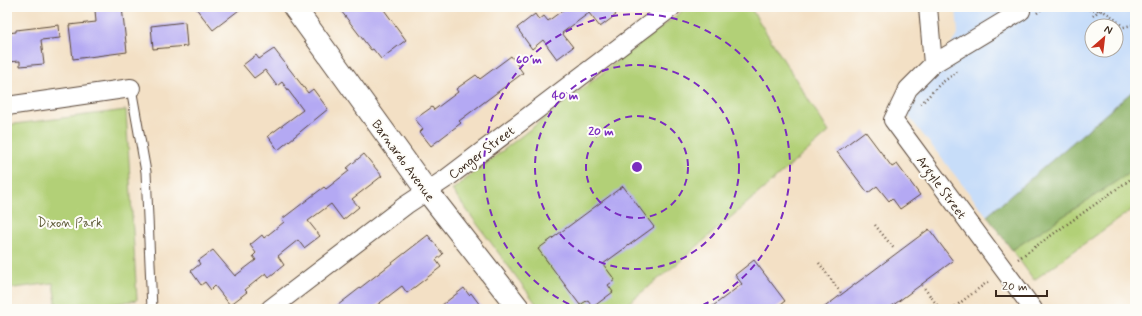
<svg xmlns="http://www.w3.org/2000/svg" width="1142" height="316" font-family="Mynerve,sans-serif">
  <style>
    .built { fill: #c7ddf9; fill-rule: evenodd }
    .green { fill: #b2d077; stroke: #767d4a }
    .forest { fill: #8db268; stroke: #646e43 }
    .building { fill: #b4a9f3 }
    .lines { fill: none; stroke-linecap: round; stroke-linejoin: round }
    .service-casing { stroke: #574537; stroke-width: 11 }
    .minor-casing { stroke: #574537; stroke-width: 20 }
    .tertiary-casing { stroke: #574537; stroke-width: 24 }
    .path { stroke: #574537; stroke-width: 2.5; stroke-dasharray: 1 3; stroke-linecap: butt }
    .service { stroke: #fff; stroke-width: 9 }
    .minor { stroke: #fff; stroke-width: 18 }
    .tertiary { stroke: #fff; stroke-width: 22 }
    .ring { fill: none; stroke: #7b2cbf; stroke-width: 2; stroke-dasharray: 7 5 }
    .labels { text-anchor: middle; stroke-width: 4; stroke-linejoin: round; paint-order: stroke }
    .street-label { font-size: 13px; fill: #3b2a1e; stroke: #fdfcf7 }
    .park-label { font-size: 13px; fill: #5f5c39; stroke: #fdfcf7 }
    .centre { fill: #7b2cbf; stroke: #fdfcf7; stroke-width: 2 }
    .ring-label { font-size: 12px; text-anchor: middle; font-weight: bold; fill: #7b2cbf; stroke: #fdfcf7; stroke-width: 4; stroke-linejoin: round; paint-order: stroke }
  </style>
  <rect width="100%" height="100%" fill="#fdfcf7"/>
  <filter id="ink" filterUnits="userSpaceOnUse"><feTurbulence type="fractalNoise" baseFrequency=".025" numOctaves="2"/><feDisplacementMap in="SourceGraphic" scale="8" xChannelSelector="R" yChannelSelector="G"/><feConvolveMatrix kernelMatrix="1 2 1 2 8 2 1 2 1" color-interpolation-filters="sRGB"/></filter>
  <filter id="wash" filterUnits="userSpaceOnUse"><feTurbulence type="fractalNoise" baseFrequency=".012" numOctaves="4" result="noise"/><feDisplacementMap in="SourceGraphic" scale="16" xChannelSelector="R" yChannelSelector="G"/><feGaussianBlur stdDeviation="0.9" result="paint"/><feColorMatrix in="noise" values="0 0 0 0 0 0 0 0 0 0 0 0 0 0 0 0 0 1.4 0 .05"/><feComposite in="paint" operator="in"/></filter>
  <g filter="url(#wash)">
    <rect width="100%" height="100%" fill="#f3e0c5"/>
    <path class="built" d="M956,7H1135V89L987,216L906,113L958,34ZM1092,26H1116V50H1092Z"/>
    <g class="green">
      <polygon points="683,7 750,7 829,132 678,263 621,309 540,309 452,190 681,12"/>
      <polygon points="126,110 137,300 84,309 57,309 53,283 7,289 7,125"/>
      <polygon points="1135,169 1135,207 1034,280 1012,250"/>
    </g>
    <polygon class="forest" points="1135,89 1135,169 1012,250 987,216"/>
    <g id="blocks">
      <g class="building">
        <polygon points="122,7 127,52 73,59 69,25 96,22 95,10"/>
        <polygon points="195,7 243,7 213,30"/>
        <polygon points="338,7 382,7 406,40 381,59 373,49 371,50"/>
        <polygon points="567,7 610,7 616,15 600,27 589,13 562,33 573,47 557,59 543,40 532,49 517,28 535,14 539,20 544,16 548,21"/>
        <polygon points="185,22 187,46 153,49 151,26"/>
        <polygon points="59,25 60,38 41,40 44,64 20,66 20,61 7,62 7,33 16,32 16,30"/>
        <polygon points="274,49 308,93 313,89 328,109 278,150 268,136 303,110 282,82 277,86 265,70 254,78 243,65 256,55 259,59"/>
        <polygon points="511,56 523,73 459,121 461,123 431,146 420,132 423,129 415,119 432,107 434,110 458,92 456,89 476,75 480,79"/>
        <polygon points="865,131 892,167 897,164 920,195 900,209 892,198 889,201 877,186 868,193 837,152"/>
        <polygon points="364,154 382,176 352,199 359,207 343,220 331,204 308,221 320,236 304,248 298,240 278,256 284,265 269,277 266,273 245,290 247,292 230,305 215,286 211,290 205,282 201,285 191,271 200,264 198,261 213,250 235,276 256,260 253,256 256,253 250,245 262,235 264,238 284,222 282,219 324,187 326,189 349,171 347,168"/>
        <polygon points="623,186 654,227 603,264 615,280 608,285 613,292 593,307 588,300 580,305 538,249"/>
        <polygon points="929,229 953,261 888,309 822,309"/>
        <polygon points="428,235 443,254 436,260 441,267 407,293 402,286 372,309 333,309"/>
        <polygon points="754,260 785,301 774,309 709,309 742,284 735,275"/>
        <polygon points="464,288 469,295 471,293 483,309 437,309"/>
      </g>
    </g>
  </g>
  <g filter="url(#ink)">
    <use href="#blocks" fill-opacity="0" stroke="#574537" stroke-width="1"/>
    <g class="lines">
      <g class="service-casing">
        <polyline id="service" points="131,88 146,172 152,309"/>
      </g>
      <g class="minor-casing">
        <g id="minor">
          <polyline points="928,7 933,64 908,89 893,120 1033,309"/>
          <polyline points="933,64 1021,11"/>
          <polyline points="7,106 131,88"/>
          <polyline points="270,309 406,205 447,178 672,7"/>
        </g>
      </g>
      <g class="tertiary-casing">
        <polyline id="tertiary" points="294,7 427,191 519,309"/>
      </g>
      <g class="path">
        <path d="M1077,7C1104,13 1101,5 1123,27"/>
        <polyline points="1037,13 1044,7"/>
        <polyline points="1093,16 1103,7"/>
        <polyline points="1116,29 1135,24"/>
        <polyline points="921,104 940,84 960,70"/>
        <polyline points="875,225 895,250"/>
        <polyline points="1018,259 1135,176"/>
        <polyline points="819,263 841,293"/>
        <polyline points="922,285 940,309"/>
        <polyline points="952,309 990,280"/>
      </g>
      <use href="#service" class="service"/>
      <use href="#minor" class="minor"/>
      <use href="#tertiary" class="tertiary"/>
    </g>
  </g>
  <g class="ring">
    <circle cx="637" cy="167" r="51"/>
    <circle cx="637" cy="167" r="102"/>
    <path d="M580 309A153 153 0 1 1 694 309"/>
  </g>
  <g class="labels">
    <g class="street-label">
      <text transform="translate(481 152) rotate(-37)" y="5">Conger Street</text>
      <text transform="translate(404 160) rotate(54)" y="5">Barnardo Avenue</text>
      <text transform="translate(942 187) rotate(54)" y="5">Argyle Street</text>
    </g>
    <g class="park-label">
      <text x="70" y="227">Dixon Park</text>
    </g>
  </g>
  <circle cx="637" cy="167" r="6" class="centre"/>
  <g class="ring-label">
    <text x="529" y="63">60 m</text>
    <text x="565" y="99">40 m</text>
    <text x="601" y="135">20 m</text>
  </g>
  <rect width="1142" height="316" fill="none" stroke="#fdfcf7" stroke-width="24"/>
  <g transform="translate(1104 38) rotate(28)"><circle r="19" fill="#fdfcf7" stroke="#afa8a0"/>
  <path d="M0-3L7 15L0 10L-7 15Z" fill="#c8321e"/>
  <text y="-6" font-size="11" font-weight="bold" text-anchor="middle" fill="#3b2a1e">N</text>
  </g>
  <path d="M996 290v6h51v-6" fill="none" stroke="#3b2a1e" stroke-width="2"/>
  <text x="1002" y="290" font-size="12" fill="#3b2a1e" stroke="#fdfcf7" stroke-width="3" paint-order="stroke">20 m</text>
</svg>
